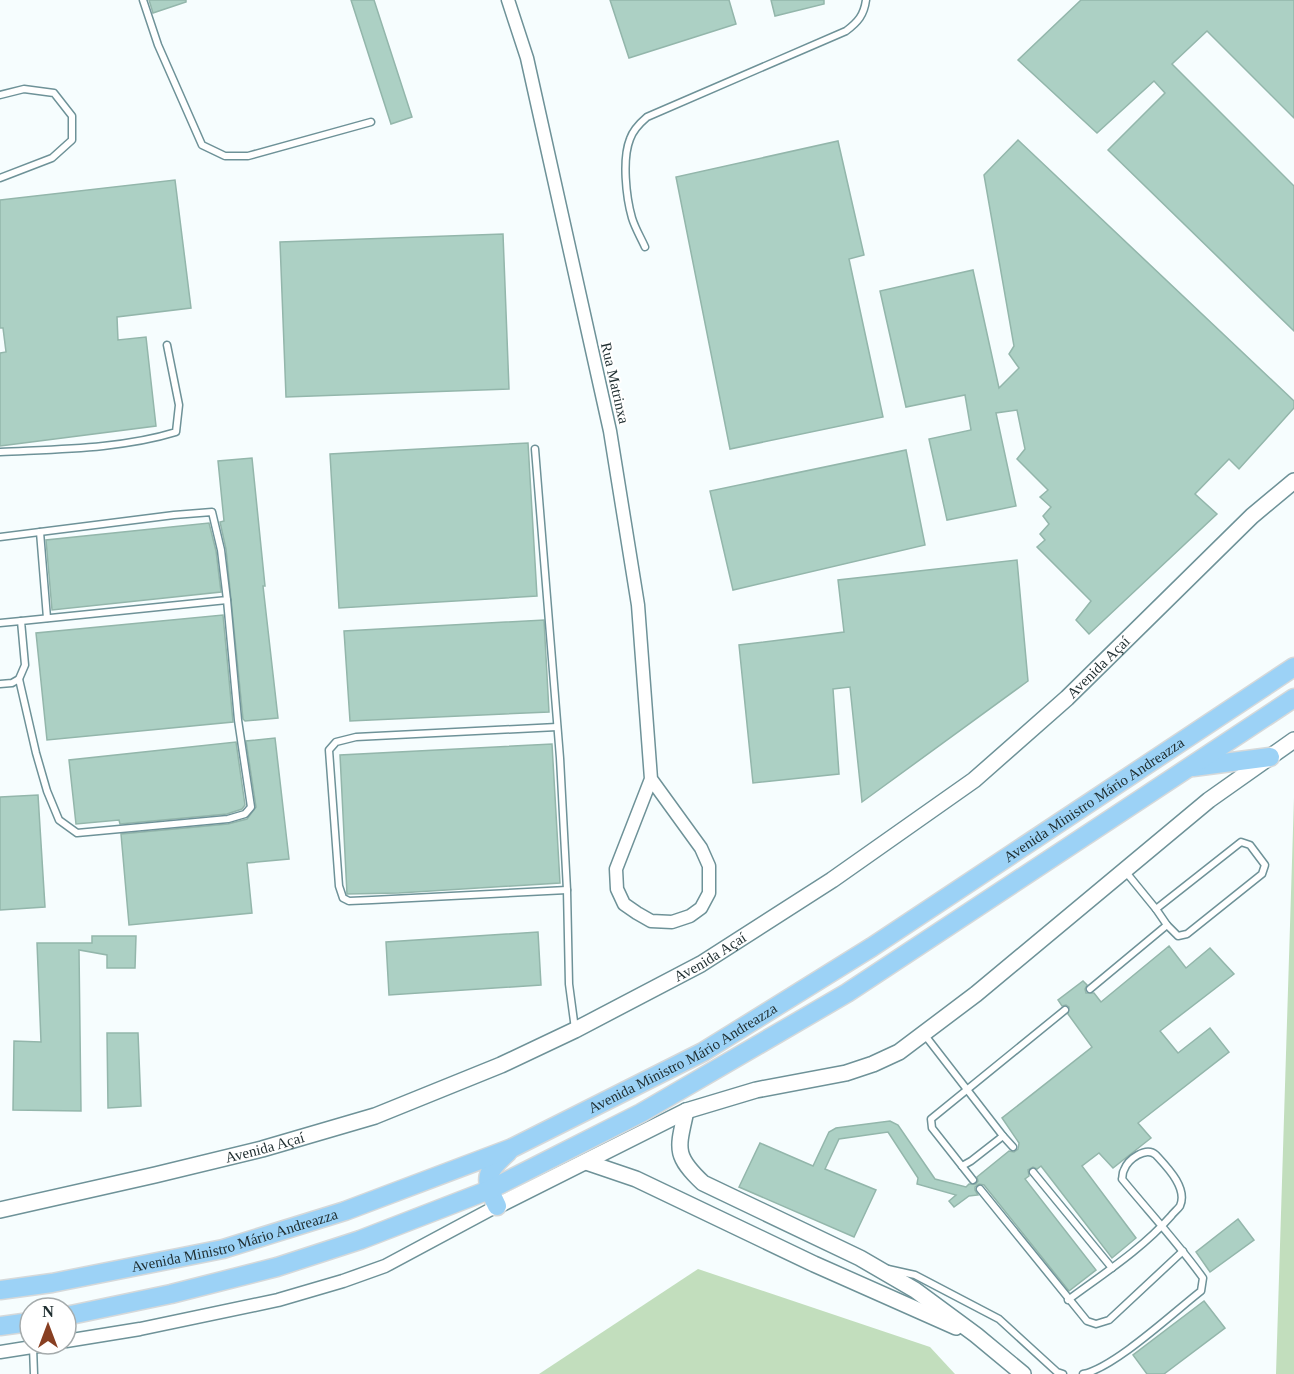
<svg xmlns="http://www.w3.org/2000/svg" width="1294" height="1374" font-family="'Times New Roman',serif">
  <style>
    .green { fill: #c2debd }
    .building { fill: #acd0c4; stroke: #93b6ab; stroke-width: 1.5 }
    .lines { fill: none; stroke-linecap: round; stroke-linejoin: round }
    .service-casing { stroke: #6e9298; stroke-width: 9 }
    .minor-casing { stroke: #6e9298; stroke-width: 15 }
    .tertiary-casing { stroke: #6e9298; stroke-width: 18 }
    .primary-casing { stroke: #d6d9da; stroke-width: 21 }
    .service { stroke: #fff; stroke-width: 6 }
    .minor { stroke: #fff; stroke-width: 12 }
    .tertiary { stroke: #fff; stroke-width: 15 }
    .primary { stroke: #9cd2f6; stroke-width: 18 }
    .labels { text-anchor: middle; stroke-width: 4.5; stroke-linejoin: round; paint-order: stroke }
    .street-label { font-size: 15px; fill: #1e2d2f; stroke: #fff }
  </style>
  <rect width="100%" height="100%" fill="#f6fdfe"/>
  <g class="green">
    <polygon points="1294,797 1294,1374 1276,1374"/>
    <polygon points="698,1269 930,1347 955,1374 539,1374"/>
  </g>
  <g class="building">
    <polygon points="149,0 186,0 186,2 153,13"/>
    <polygon points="351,0 374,0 412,117 391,124"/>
    <polygon points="610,0 729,0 736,24 629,58"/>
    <polygon points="771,0 824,0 824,4 775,16"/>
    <polygon points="1081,0 1294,0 1294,118 1207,31 1172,64 1294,186 1294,331 1108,150 1165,93 1154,81 1097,133 1018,60"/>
    <polygon points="1018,140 1294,401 1294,408 1239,469 1229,459 1195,494 1217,514 1089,634 1076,620 1091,601 1037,547 1045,540 1040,534 1049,524 1043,516 1051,507 1040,497 1048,490 1017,459 1025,449 1017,410 996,413 1016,506 947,520 929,439 971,430 965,395 906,407 880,291 973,270 999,388 1019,368 1009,354 1014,346 984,175"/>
    <polygon points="838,141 864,255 849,259 883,417 730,449 676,177"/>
    <polygon points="175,180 191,308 117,317 118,340 146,337 156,426 0,446 0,353 6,352 3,328 0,328 0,200"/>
    <polygon points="503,234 509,389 286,397 280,242"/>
    <polygon points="528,443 537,596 339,608 330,454"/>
    <polygon points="906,450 925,545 733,590 710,491"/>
    <polygon points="252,458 265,586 263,586 278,718 245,721 243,719 226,549 220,522 224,521 218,461"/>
    <polygon points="209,523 216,551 221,592 52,610 46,540"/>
    <polygon points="1017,560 1028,681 862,802 850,687 833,689 839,774 753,783 739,645 844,632 838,580"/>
    <polygon points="223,615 233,722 47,740 36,633"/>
    <polygon points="544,620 549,712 350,721 344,631"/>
    <polygon points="275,738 289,859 247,863 252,913 129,925 121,834 228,824 247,819 256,807 246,741"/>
    <polygon points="236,742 245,805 242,809 227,814 120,824 119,820 76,824 69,760"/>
    <polygon points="552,744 560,883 399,893 347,894 340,755"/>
    <polygon points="38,795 45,907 0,910 0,797"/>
    <polygon points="538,932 541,985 389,995 386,942"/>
    <polygon points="92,936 136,936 135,968 107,968 107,955 79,950 81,1111 13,1110 14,1041 41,1042 37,943 92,943"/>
    <polygon points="1169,946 1186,968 1210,948 1234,974 1160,1031 1178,1053 1210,1028 1229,1052 1138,1123 1151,1138 1113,1168 1099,1153 1082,1166 1136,1238 1112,1258 1041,1166 1037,1169 1033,1167 1028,1170 1029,1176 1025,1179 1096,1270 1069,1291 984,1185 979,1184 975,1187 975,1190 978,1195 969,1196 954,1207 949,1201 956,1195 917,1184 918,1178 888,1132 839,1139 825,1169 876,1190 854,1237 739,1187 760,1143 813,1166 829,1132 836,1128 890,1121 898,1125 935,1179 966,1187 969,1184 976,1184 978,1181 977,1177 1009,1151 1014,1152 1018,1149 1019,1143 1002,1118 1092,1047 1068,1014 1069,1007 1066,1005 1062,1006 1058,1000 1083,981 1087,985 1085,989 1086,993 1094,993 1101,1002"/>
    <polygon points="107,1033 138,1033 141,1106 108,1108"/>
    <polygon points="1238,1219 1254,1240 1210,1272 1196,1252"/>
    <polygon points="1204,1301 1225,1328 1164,1374 1147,1374 1133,1355"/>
  </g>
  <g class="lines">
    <g class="service-casing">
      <g id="service">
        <polyline points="143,0 158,45 202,145 225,156 248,156 371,122"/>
        <polyline points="0,95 24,89 54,93 72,116 72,140 52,158 0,178"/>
        <path d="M645,247C641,238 635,228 632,218C626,197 622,159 630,139C633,130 640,123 647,117L846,31C858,22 864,15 866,0"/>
        <polyline points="535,449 560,758 567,890 569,984 575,1029"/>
        <path d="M0,452C57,449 121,449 176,432L179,405L167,345"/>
        <polyline points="40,532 47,618"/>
        <polyline points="0,537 174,515 212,512 221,550 227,600 21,621 25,665 19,679 12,683 0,684"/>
        <polyline points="0,623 21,621"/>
        <polyline points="19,679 36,753 47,791 59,820 77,833 228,819 245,814 251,807 238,720 227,600"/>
        <polyline points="557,727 356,737 336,742 329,750 339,886 343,898 349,901 372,900 567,890"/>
        <polyline points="1156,909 1167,925"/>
        <polyline points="1090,989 1167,925 1178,936 1187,934 1262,874 1265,865 1250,845 1241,842 1156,909 1125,871"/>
        <polyline points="924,1034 1003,1136 971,1161 962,1166"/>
        <polyline points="1003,1136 1013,1147"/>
        <polyline points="1033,1172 1112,1268"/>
        <polyline points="973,1180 932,1128 931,1119 1065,1010"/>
        <polyline points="980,1189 1087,1321 1096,1324 1109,1320 1183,1251"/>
        <polyline points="888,1269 915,1275 999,1319 1057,1372 1063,1374"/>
        <path d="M1068,1300C1103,1274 1142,1249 1171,1216C1173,1213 1178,1209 1180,1206C1188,1188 1167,1167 1156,1155C1146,1146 1128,1159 1124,1170C1122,1173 1123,1176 1122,1179C1149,1212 1178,1243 1203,1278L1201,1291C1174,1312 1114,1368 1083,1374"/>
        <polyline points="33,1347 34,1374"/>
      </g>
    </g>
    <g class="minor-casing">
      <g id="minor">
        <polyline points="508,0 527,58 610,431 638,605 651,779 616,869 617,889 624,904 637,913 651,921 672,922 690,916 701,908 709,893 709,866 701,848 651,779"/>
        <polyline points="66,1341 140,1329 278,1300 343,1281 385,1266 497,1206"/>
        <polyline points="0,1352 51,1344"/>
      </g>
    </g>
    <g class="tertiary-casing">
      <g id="tertiary">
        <path d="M686,1111C678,1148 673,1155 703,1183L860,1258L915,1290L976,1335L1023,1374"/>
        <polyline points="586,1162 636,1179 814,1264 956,1327"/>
        <polyline points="497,1206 686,1111 756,1090 846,1073 873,1064 899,1052 976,994 1209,800 1294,740"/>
        <path id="s1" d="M0,1210L155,1175L262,1149L375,1116L501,1065L575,1030L701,964L832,880L974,780L1067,698L1252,516L1294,481"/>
      </g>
    </g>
    <g class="primary-casing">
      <g id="primary">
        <polyline points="1193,767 1270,757"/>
        <path d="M497,1206C483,1178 485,1173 508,1152"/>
        <path id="s2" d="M0,1290L52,1283L223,1249L345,1211L512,1148L703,1052L872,947L1294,667"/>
        <polyline points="66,1316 171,1294 277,1267 360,1240 489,1190 641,1113 847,993 1294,698"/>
        <polyline points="0,1326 30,1322"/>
      </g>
    </g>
    <use href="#service" class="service"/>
    <use href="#minor" class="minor"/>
    <use href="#tertiary" class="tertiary"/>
    <use href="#primary" class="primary"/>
  </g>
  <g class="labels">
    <g class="street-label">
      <text transform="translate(615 383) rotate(77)" y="5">Rua Matrinxa</text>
      <text dy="5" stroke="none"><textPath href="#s1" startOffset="1244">Avenida Açaí</textPath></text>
      <text dy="5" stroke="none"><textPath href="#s2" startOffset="1212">Avenida Ministro Mário Andreazza</textPath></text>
      <text dy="5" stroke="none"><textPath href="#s1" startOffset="758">Avenida Açaí</textPath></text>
      <text dy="5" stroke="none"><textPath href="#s2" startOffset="726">Avenida Ministro Mário Andreazza</textPath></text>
      <text dy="5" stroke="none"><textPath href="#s1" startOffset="272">Avenida Açaí</textPath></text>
      <text dy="5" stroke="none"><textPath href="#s2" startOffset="240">Avenida Ministro Mário Andreazza</textPath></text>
    </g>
  </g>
  <g transform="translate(48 1326)"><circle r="28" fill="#ffffff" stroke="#a5abac" stroke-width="1.5"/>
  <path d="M0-4.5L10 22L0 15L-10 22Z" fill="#883f22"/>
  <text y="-9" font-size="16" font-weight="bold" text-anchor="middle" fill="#1e2d2f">N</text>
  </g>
</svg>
